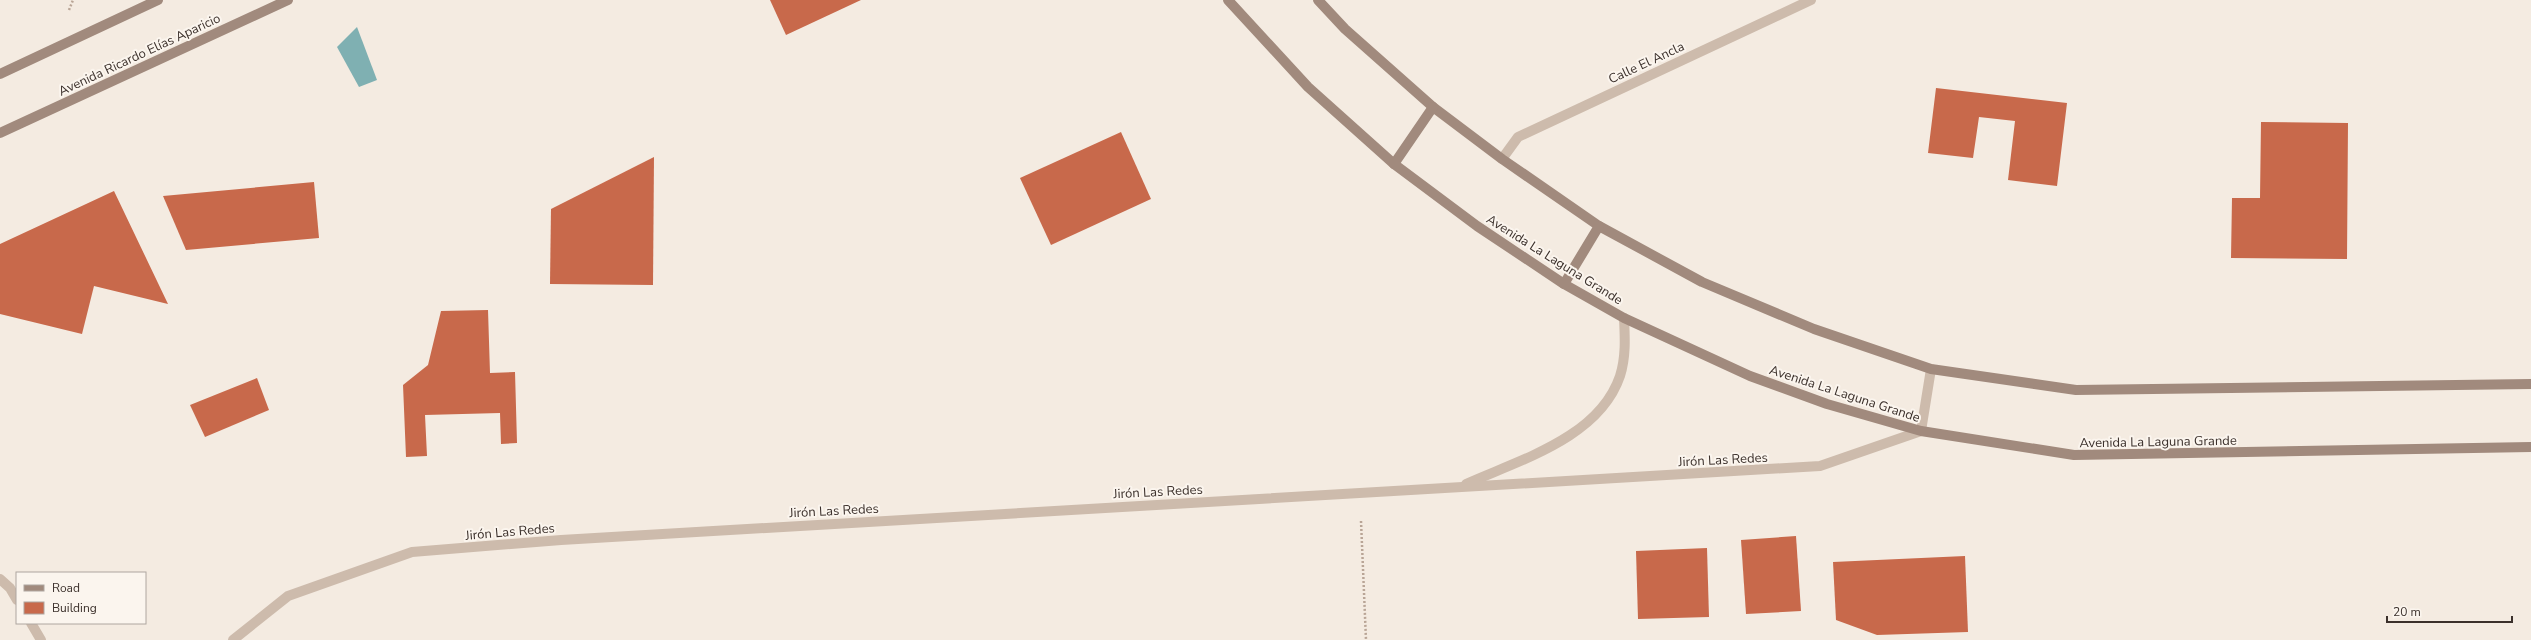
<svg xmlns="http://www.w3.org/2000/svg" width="2531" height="640" font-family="'Nunito Sans',sans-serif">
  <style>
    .water { fill: #7fb0b2 }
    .building { fill: #c8694b }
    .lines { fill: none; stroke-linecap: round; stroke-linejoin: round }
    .path { stroke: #b9a596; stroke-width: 2.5; stroke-dasharray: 2 2; stroke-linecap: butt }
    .lane { stroke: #cdbbac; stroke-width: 10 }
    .street { stroke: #cdbbac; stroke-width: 10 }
    .secondary { stroke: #a18a7d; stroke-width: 10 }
    .labels { text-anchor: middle; stroke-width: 4; stroke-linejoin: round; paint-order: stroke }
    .street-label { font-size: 13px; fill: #3b302b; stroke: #fbf5ee }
  </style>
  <rect width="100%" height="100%" fill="#f4ebe1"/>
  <polygon class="water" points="357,27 377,80 359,87 337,47"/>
  <g class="building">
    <polygon points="770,0 861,0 786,35"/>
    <polygon points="1936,88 2067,103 2057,186 2008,180 2015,121 1979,117 1973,158 1928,153"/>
    <polygon points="2261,122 2348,123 2347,259 2231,258 2232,198 2260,198"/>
    <polygon points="1121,132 1151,199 1051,245 1020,178"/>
    <polygon points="654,157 653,285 550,284 551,209"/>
    <polygon points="314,182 319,238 186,250 163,196"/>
    <polygon points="114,191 168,304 94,286 82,334 0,314 0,244"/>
    <polygon points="488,310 490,373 515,372 517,443 501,444 500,413 425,415 427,456 406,457 403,385 428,365 441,311"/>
    <polygon points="257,378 269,410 205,437 190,405"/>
    <polygon points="1796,536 1801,611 1746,614 1741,540"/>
    <polygon points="1707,548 1709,617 1638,619 1636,551"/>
    <polygon points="1965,556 1968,632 1877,635 1836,620 1833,562"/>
  </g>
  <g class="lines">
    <g class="path">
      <polyline points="69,10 73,0"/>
      <polyline points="1361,521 1366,640"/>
    </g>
    <g class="lane">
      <polyline points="0,579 10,588 17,600"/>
      <polyline points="31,623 41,640"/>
    </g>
    <g class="street">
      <polyline points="1502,159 1518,137 1811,0"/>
      <path d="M1466,484C1519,460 1599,438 1620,376C1626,357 1625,338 1624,318"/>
      <polyline points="233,640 288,596 412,552 561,540 1820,466 1921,431 1931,369"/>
    </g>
    <g class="secondary">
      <polyline points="1228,0 1308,87 1394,164 1477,226 1564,284 1624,318 1750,376 1827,404 1921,431 2074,455 2531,447"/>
      <polyline points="1318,0 1345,29 1433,107 1502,159 1599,226 1702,282 1814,329 1931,369 2076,390 2531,384"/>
      <polyline points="0,74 158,0"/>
      <polyline points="0,133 288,0"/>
      <polyline points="1394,164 1433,107"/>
      <polyline points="1564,284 1599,226"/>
    </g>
  </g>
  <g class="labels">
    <g class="street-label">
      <text transform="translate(139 54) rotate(-25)" y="5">Avenida Ricardo Elías Aparicio</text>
      <text transform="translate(1646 62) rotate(-25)" y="5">Calle El Ancla</text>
      <text transform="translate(1555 259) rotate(32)" y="5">Avenida La Laguna Grande</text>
      <text transform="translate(1845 393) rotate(18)" y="5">Avenida La Laguna Grande</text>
      <text transform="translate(2158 441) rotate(-1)" y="5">Avenida La Laguna Grande</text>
      <text transform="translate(1723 459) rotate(-3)" y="5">Jirón Las Redes</text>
      <text transform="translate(1158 491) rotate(-3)" y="5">Jirón Las Redes</text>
      <text transform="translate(834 510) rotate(-3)" y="5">Jirón Las Redes</text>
      <text transform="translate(510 531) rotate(-5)" y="5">Jirón Las Redes</text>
    </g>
  </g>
  <rect x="16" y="572" width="130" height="52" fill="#fbf5ee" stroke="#aea6a0"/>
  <rect x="24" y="585" width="20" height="6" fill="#a18a7d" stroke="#aea6a0"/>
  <text x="52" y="592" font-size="12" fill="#3b302b">Road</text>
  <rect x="24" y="602" width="20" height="12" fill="#c8694b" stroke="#aea6a0"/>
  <text x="52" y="612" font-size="12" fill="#3b302b">Building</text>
  <path d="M2387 616v6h125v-6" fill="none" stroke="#3b302b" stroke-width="2"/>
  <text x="2393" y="616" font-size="12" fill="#3b302b" stroke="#fbf5ee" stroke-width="3" paint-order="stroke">20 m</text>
</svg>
